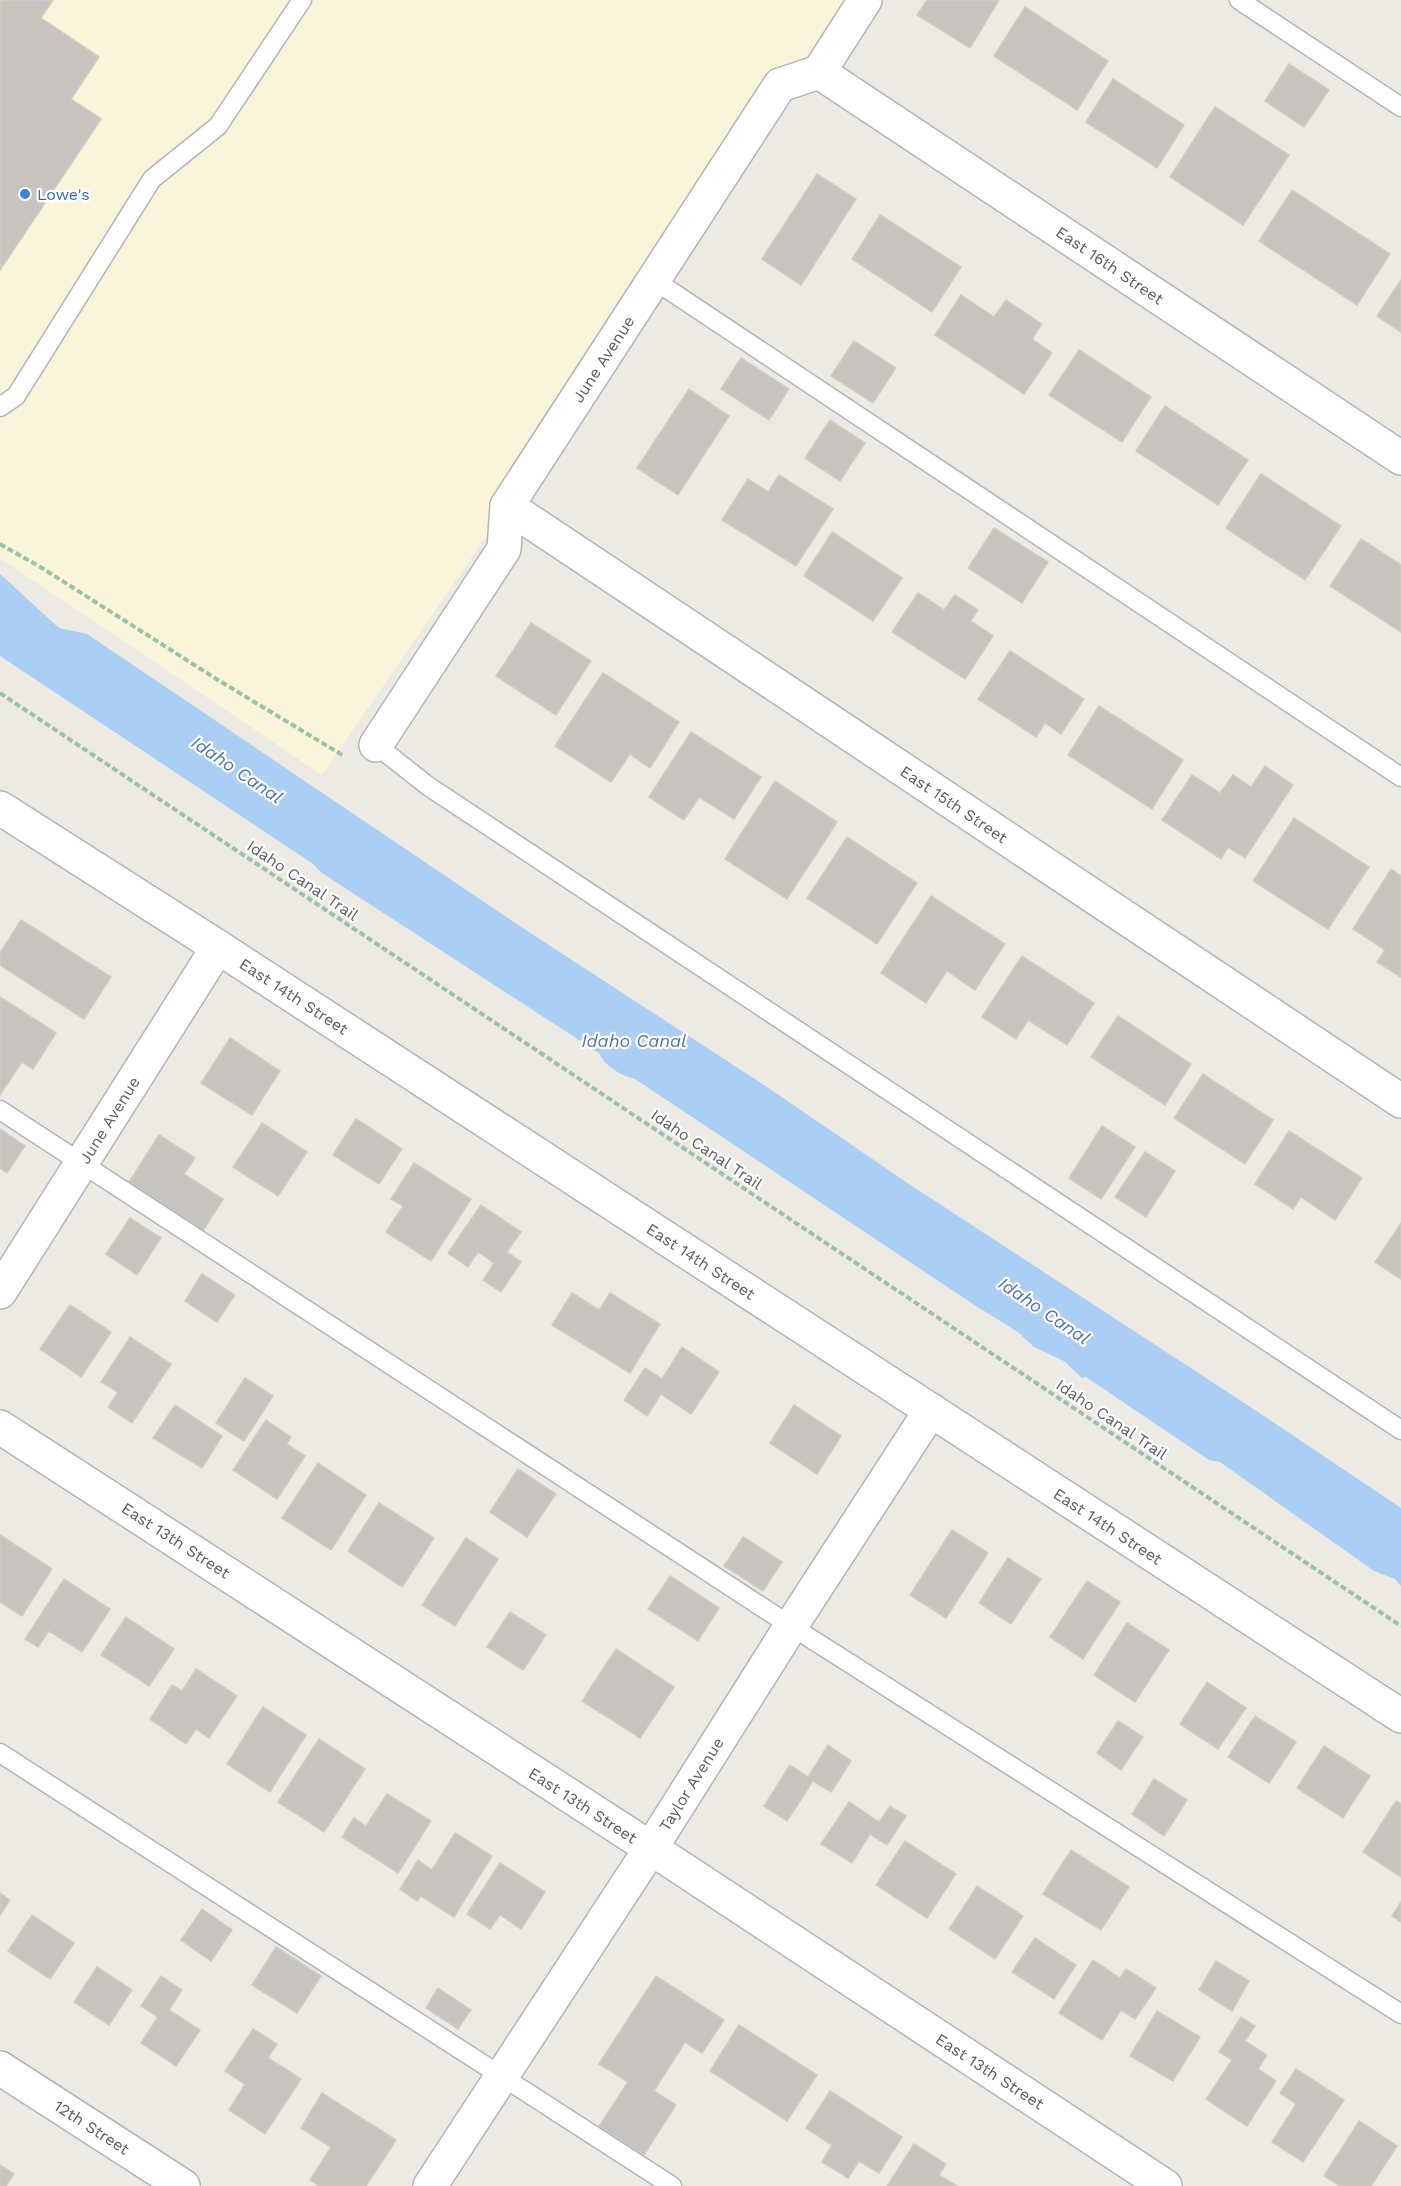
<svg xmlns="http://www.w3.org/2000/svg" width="1401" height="2186" font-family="'Work Sans',sans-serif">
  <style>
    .commercial { fill: #f9f4da }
    .water { fill: #aacef4 }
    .building { fill: #c7c4c0; stroke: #d0ccc2; stroke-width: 1.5 }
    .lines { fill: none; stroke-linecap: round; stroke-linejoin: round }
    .lane-casing { stroke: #b3b4b8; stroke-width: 21 }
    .street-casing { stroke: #b3b4b8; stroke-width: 36 }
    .secondary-casing { stroke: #b2b4b9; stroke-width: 36 }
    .path { stroke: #9cc1a9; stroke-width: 4; stroke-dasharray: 6 3; stroke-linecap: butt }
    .lane { stroke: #fff; stroke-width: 18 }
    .street { stroke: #fff; stroke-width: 33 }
    .secondary { stroke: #fff; stroke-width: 33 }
    .shop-dot { fill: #3f7fe0; stroke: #fff; stroke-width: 2 }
    .labels { text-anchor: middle; stroke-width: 4.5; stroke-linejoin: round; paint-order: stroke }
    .shop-label { font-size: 16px; fill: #366cbe; stroke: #fff; text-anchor: start }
    .street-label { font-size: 16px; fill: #5b5d62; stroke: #fff }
    .water-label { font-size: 18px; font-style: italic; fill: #4e74ac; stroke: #fff }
  </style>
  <rect width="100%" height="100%" fill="#eceae3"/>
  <polygon class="commercial" points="0,0 857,0 819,72 780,85 507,506 322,775 0,558"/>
  <path class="water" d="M0,574L59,628L87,634L515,923L764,1085L906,1182L1258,1412L1401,1508V1586L1395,1579L1374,1571L1220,1462L1209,1460L1086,1377L1082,1378L1064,1361L1034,1347L1018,1332L976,1306L635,1079C620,1075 606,1067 599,1053L322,873L312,863L0,656Z"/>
  <g class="building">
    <polygon points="0,0 53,0 41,18 99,57 71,99 101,119 0,270"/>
    <polygon points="927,0 999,0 970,48 917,15"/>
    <polygon points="1025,7 1108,61 1077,110 994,56"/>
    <polygon points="1289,64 1329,90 1304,127 1265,101"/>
    <polygon points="1113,79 1184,125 1157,168 1086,122"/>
    <polygon points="1215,107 1289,155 1243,225 1170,177"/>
    <polygon points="817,174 856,199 801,285 762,259"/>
    <polygon points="1292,190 1390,254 1357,305 1259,241"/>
    <polygon points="880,215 961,267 932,312 852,259"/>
    <polygon points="1401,280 1401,332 1377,316"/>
    <polygon points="961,295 994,317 1006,300 1042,324 1032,339 1052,353 1024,394 935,335"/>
    <polygon points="854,341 896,368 873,403 831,376"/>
    <polygon points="1079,350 1151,397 1122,442 1049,395"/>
    <polygon points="741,358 789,389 769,420 721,389"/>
    <polygon points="689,389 729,416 678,495 637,468"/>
    <polygon points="1165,406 1248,460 1218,505 1136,451"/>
    <polygon points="830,420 865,443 840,481 805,458"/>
    <polygon points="1261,474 1341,526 1305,580 1226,528"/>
    <polygon points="779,475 833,509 796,566 722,520 748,479 768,492"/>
    <polygon points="994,528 1048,562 1022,603 968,568"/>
    <polygon points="832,532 902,578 873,621 804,576"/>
    <polygon points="1361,539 1401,565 1401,632 1330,586"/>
    <polygon points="918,593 944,610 955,595 978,610 971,621 993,636 965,679 892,632"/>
    <polygon points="531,623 591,661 556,715 496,676"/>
    <polygon points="1010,651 1084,699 1061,734 1045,723 1036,737 978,699"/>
    <polygon points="603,673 679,722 650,768 630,754 611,782 555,746"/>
    <polygon points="1099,706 1183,760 1152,809 1068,755"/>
    <polygon points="691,732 761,777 734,819 699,797 684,820 649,797"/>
    <polygon points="1265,766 1293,785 1245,858 1228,847 1221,859 1162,820 1192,775 1220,793 1233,775 1251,787"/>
    <polygon points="775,781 837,822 787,899 725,859"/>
    <polygon points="1294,818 1369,867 1328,929 1253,881"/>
    <polygon points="847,837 917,883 877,944 807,898"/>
    <polygon points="1391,869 1401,876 1401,977 1377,962 1385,950 1353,929"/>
    <polygon points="931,896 1005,944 975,990 947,971 926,1003 881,973"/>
    <polygon points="21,920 111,977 84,1019 0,965 0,953"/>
    <polygon points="1022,956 1094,1003 1067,1045 1028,1020 1016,1039 982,1017"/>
    <polygon points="0,997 56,1033 33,1069 22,1062 0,1095"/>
    <polygon points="1118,1016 1191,1064 1165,1105 1091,1057"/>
    <polygon points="230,1038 280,1071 252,1115 201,1083"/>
    <polygon points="1203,1074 1273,1120 1245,1164 1174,1118"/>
    <polygon points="356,1119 402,1149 379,1184 333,1155"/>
    <polygon points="262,1123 307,1152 278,1196 233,1167"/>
    <polygon points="1102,1126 1135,1147 1101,1199 1069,1178"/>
    <polygon points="0,1129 25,1146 7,1173 0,1168"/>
    <polygon points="1289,1131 1362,1178 1335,1220 1301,1197 1293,1209 1255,1184"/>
    <polygon points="159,1135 195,1158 184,1174 223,1199 203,1231 129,1182"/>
    <polygon points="1145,1152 1175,1171 1146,1217 1115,1197"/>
    <polygon points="414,1163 471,1199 431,1261 386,1232 403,1206 391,1199"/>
    <polygon points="481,1205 521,1232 507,1252 521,1262 501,1292 483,1280 494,1263 478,1252 468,1267 448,1253"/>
    <polygon points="130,1218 161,1238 137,1275 106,1254"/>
    <polygon points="1401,1223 1401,1279 1375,1262"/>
    <polygon points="202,1274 235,1295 217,1322 185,1301"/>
    <polygon points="572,1293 599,1310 610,1293 660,1324 630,1373 552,1325"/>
    <polygon points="70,1305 111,1332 81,1377 40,1349"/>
    <polygon points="130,1337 171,1364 132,1423 108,1407 118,1392 101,1382"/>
    <polygon points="682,1347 719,1372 691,1414 661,1394 647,1416 624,1400 645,1368 662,1379"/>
    <polygon points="245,1378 273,1396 244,1441 216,1423"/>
    <polygon points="175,1405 222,1436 202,1468 153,1438"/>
    <polygon points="794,1405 841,1436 817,1474 770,1443"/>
    <polygon points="266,1420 291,1437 287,1444 305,1456 277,1499 233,1470"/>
    <polygon points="318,1463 366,1495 331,1550 282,1518"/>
    <polygon points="518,1469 556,1494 527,1537 490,1512"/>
    <polygon points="379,1503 434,1538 402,1587 348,1551"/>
    <polygon points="952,1530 988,1553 946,1618 910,1595"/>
    <polygon points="0,1535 52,1569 22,1616 0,1602"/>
    <polygon points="743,1537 782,1562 763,1591 724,1566"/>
    <polygon points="466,1538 498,1559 455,1626 422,1605"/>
    <polygon points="1008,1558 1041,1579 1011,1624 979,1603"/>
    <polygon points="670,1576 719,1608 698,1641 648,1609"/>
    <polygon points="64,1579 110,1609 82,1652 49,1631 38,1647 25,1639"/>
    <polygon points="1087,1581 1120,1602 1083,1659 1050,1637"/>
    <polygon points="510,1612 546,1635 523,1670 487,1647"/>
    <polygon points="126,1617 174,1649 149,1686 101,1655"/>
    <polygon points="1127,1623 1169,1650 1135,1702 1094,1675"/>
    <polygon points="616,1649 674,1687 640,1738 582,1701"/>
    <polygon points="196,1669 237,1696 209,1738 196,1729 186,1744 150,1719 172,1685 182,1691"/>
    <polygon points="1207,1682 1246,1708 1218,1749 1180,1724"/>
    <polygon points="263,1707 306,1735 270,1792 227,1764"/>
    <polygon points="1255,1716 1296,1742 1269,1783 1228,1757"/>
    <polygon points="1118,1721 1143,1737 1121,1770 1097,1753"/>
    <polygon points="319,1739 365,1769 324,1832 278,1802"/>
    <polygon points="828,1745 851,1761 831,1792 813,1781 787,1821 764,1806 790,1765 808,1777"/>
    <polygon points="1324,1746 1370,1776 1343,1818 1297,1788"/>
    <polygon points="1154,1779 1187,1800 1164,1836 1132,1814"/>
    <polygon points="387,1794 431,1821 398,1873 342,1837 354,1818 366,1826"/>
    <polygon points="1396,1801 1401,1804 1401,1877 1363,1852"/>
    <polygon points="849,1802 879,1822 890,1806 906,1816 887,1845 870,1834 852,1863 821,1844"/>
    <polygon points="455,1833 492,1856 454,1917 421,1896 417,1901 400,1889 418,1860 432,1870"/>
    <polygon points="905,1841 956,1874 927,1918 876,1885"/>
    <polygon points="1071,1850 1129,1887 1101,1930 1043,1894"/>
    <polygon points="500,1863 545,1892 521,1929 500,1915 490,1929 467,1914"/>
    <polygon points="977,1886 1023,1916 995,1959 949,1929"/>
    <polygon points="0,1893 10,1900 0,1915"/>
    <polygon points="1401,1902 1401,1922 1392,1916"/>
    <polygon points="202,1909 232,1930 211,1961 181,1940"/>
    <polygon points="32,1915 74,1943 50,1979 8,1951"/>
    <polygon points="1035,1938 1076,1965 1054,1999 1012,1972"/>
    <polygon points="276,1947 321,1976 297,2013 252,1985"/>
    <polygon points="1093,1960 1120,1978 1126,1969 1156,1988 1135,2019 1121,2010 1102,2040 1059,2013"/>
    <polygon points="1216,1961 1249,1981 1232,2011 1199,1990"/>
    <polygon points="97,1967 132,1990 109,2025 74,2002"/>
    <polygon points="161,1976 182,1990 169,2010 200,2030 176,2066 141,2043 158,2017 141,2006"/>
    <polygon points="656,1976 724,2020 702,2053 685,2042 654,2091 676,2105 644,2155 599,2126 628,2082 599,2064"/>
    <polygon points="438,1988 471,2010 458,2029 426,2008"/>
    <polygon points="1157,2011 1200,2037 1173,2081 1130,2056"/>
    <polygon points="1241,2017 1255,2026 1245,2041 1267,2055 1258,2069 1276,2081 1247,2126 1206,2099 1232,2060 1219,2052"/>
    <polygon points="739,2025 817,2075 787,2121 710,2071"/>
    <polygon points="253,2029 277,2044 268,2058 301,2079 265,2134 229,2110 245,2084 225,2071"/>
    <polygon points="1296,2069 1344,2100 1303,2162 1272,2142 1296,2104 1280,2093"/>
    <polygon points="830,2091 902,2137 879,2173 859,2161 848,2178 822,2162 832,2145 806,2128"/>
    <polygon points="322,2093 396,2140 366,2186 319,2186 310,2180 331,2147 301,2128"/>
    <polygon points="1359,2121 1397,2146 1371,2186 1340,2186 1324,2176"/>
    <polygon points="914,2144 946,2164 939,2175 957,2186 887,2186"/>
    <polygon points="0,2165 14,2174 6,2186 0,2186"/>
  </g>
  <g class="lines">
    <g class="lane-casing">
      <g id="lane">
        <polyline points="1239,0 1401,107"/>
        <polyline points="654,280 1401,777"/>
        <polyline points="0,407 16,396 152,179 218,126 302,0"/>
        <polyline points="376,745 428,786 1401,1430"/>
        <polyline points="0,1110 791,1626 1401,2014"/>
        <polyline points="0,1753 672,2186"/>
      </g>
    </g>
    <g class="street-casing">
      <g id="street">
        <polyline points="819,72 1401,458"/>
        <polyline points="507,506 1401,1101"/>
        <polyline points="376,745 504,549 507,506 780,85 819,72 865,0"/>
        <polyline points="0,808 218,947 1401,1716"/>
        <polyline points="0,1292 218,947"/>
        <polyline points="0,1427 675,1864 1165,2186"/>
        <polyline points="430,2186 651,1848 791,1626 931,1410"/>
      </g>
    </g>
    <g class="secondary-casing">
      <polyline id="secondary" points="0,2068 183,2186"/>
    </g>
    <g class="path">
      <polyline points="0,544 42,568 218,680 344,756"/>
      <polyline points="0,693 1401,1626"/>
    </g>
    <use href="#lane" class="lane"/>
    <use href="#street" class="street"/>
    <use href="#secondary" class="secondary"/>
  </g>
  <circle class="shop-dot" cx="25" cy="194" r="6"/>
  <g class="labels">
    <g class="shop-label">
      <text x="37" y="200">Lowe's</text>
    </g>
    <g class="street-label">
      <text transform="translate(1110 265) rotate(34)" y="6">East 16th Street</text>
      <text transform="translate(603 359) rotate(-57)" y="6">June Avenue</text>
      <text transform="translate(954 804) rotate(34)" y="6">East 15th Street</text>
      <text transform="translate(303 880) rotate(34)" y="6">Idaho Canal Trail</text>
      <text transform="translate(294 996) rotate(33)" y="6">East 14th Street</text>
      <text transform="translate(109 1120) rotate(-58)" y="6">June Avenue</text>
      <text transform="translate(707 1149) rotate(34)" y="6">Idaho Canal Trail</text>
      <text transform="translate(701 1261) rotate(33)" y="6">East 14th Street</text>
      <text transform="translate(1112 1419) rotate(34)" y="6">Idaho Canal Trail</text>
      <text transform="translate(1108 1526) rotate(33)" y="6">East 14th Street</text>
      <text transform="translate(176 1540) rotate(33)" y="6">East 13th Street</text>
      <text transform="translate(691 1784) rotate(-58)" y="6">Taylor Avenue</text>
      <text transform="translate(583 1805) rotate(33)" y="6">East 13th Street</text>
      <text transform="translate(990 2071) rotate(33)" y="6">East 13th Street</text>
      <text transform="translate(92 2127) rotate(33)" y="6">12th Street</text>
    </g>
    <g class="water-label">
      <text transform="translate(237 770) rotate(34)" y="6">Idaho Canal</text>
      <text x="634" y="1047">Idaho Canal</text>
      <text transform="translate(1044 1311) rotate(34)" y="6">Idaho Canal</text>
    </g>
  </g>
</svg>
